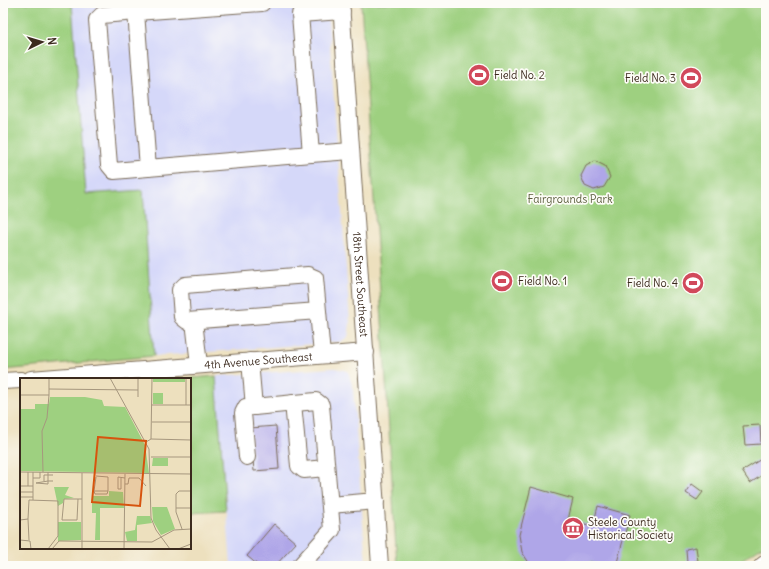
<svg xmlns="http://www.w3.org/2000/svg" width="769" height="569" font-family="Delius,sans-serif">
  <style>
    .built { fill: #d5d8f9 }
    .green { fill: #9ed080; stroke: #6c7d4f }
    .building { fill: #afa6e8 }
    .lines { fill: none; stroke-linecap: round; stroke-linejoin: round }
    .minor-casing { stroke: #796a56; stroke-width: 18 }
    .minor { stroke: #fff; stroke-width: 16 }
    .labels { text-anchor: middle; stroke-width: 3.5; stroke-linejoin: round; paint-order: stroke }
    .poi-label { font-size: 11px; fill: #3b2a1e; stroke: #fdfcf7; text-anchor: start }
    .park-label { font-size: 11px; fill: #595c3b; stroke: #fdfcf7 }
    .street-label { font-size: 11px; fill: #3b2a1e; stroke: #fdfcf7 }
    .inset-road { fill: none; stroke: #a6977e; stroke-width: 1 }
    .view { fill: #d7540e; fill-opacity: 0.15; stroke: #d7540e; stroke-width: 2 }
    .inset-edge { fill: none; stroke: #3b2a1e; stroke-width: 2 }
  </style>
  <rect width="100%" height="100%" fill="#fdfcf7"/>
  <filter id="ink" filterUnits="userSpaceOnUse"><feTurbulence type="fractalNoise" baseFrequency=".025" numOctaves="2"/><feDisplacementMap in="SourceGraphic" scale="8" xChannelSelector="R" yChannelSelector="G"/><feConvolveMatrix kernelMatrix="1 2 1 2 8 2 1 2 1" color-interpolation-filters="sRGB"/></filter>
  <filter id="wash" filterUnits="userSpaceOnUse"><feTurbulence type="fractalNoise" baseFrequency=".012" numOctaves="4" result="noise"/><feDisplacementMap in="SourceGraphic" scale="16" xChannelSelector="R" yChannelSelector="G"/><feGaussianBlur stdDeviation="0.9" result="paint"/><feColorMatrix in="noise" values="0 0 0 0 0 0 0 0 0 0 0 0 0 0 0 0 0 1.4 0 .05"/><feComposite in="paint" operator="in"/></filter>
  <g filter="url(#wash)">
    <rect width="100%" height="100%" fill="#ede0be"/>
    <g class="built">
      <polygon points="72,3 327,3 350,324 348,337 340,342 154,356 143,190 86,194"/>
      <polygon points="334,368 348,371 353,388 366,566 231,566 216,376"/>
    </g>
    <g class="green">
      <polygon points="3,3 72,3 86,194 143,190 154,356 3,370"/>
      <polygon points="361,3 766,3 766,544 732,566 397,566 387,397"/>
      <polygon points="216,376 226,511 190,513 190,379 181,379"/>
    </g>
    <g id="blocks">
      <g class="building">
        <polygon points="595,161 605,166 610,177 604,187 594,190 585,186 581,176 586,166"/>
        <polygon points="760,425 761,444 745,445 743,426"/>
        <polygon points="276,426 279,469 254,471 250,428"/>
        <polygon points="766,456 766,473 750,483 742,471"/>
        <polygon points="692,484 703,492 697,500 686,493"/>
        <polygon points="531,487 573,499 568,520 593,526 598,506 630,515 616,566 604,566 590,562 589,566 531,566 522,552 519,535"/>
        <polygon points="274,524 296,543 275,566 259,566 247,556"/>
        <polygon points="696,547 698,561 687,562 686,549"/>
      </g>
    </g>
  </g>
  <g filter="url(#ink)">
    <use href="#blocks" fill-opacity="0" stroke="#796a56" stroke-width="1"/>
    <g class="lines">
      <g class="minor-casing">
        <g id="minor">
          <polyline points="262,3 136,12 148,168 311,154"/>
          <path id="s1" d="M341,3L380,566"/>
          <polyline points="342,11 300,14 311,154 351,151"/>
          <polyline points="136,12 102,15 97,20 109,165 114,171 148,168"/>
          <polyline points="318,311 187,321 182,317 180,290 185,285 308,275 315,278 322,355"/>
          <polyline points="194,321 199,365"/>
          <polyline points="250,361 254,407 316,401 321,405 332,530 300,566"/>
          <path id="s2" d="M31,379L366,352"/>
          <polyline points="3,381 21,380"/>
          <polyline points="293,403 299,466 304,470 326,468"/>
          <polyline points="247,457 243,413 246,407 254,407"/>
          <polyline points="330,505 376,501"/>
          <polyline points="762,566 766,563"/>
        </g>
      </g>
      <use href="#minor" class="minor"/>
    </g>
  </g>
  <defs>
    <g id="stadium-disc" transform="scale(1.15)"><circle r="9.5" fill="#d1495b" stroke="#fdfcf7"/><path d="M0-5a6.5 5 0 1 0 0 10a6.5 5 0 1 0 0-10ZM-3.5-1.8h7v3.6h-7Z" fill="#fff"/></g>
    <g id="museum-disc" transform="scale(1.15)"><circle r="9.5" fill="#d1495b" stroke="#fdfcf7"/><path d="M0-6L6-3V-2H-6V-3ZM-5-1h2V3h-2ZM-1-1h2V3h-2ZM3-1h2V3H3ZM-6 4H6V6H-6Z" fill="#fff"/></g>
  </defs>
  <g fill-rule="evenodd">
    <use href="#stadium-disc" x="479" y="75"/>
    <use href="#stadium-disc" x="691" y="78"/>
    <use href="#stadium-disc" x="502" y="281"/>
    <use href="#stadium-disc" x="693" y="283"/>
    <use href="#museum-disc" x="573" y="528"/>
  </g>
  <g class="labels">
    <g class="poi-label">
      <text x="494" y="79">Field No. 2</text>
      <text x="676" y="82" text-anchor="end">Field No. 3</text>
      <text x="518" y="285">Field No. 1</text>
      <text x="678" y="287" text-anchor="end">Field No. 4</text>
      <text x="588" y="526">Steele County<tspan x="588" dy="13">Historical Society</tspan></text>
    </g>
    <g class="park-label">
      <text x="570" y="203">Fairgrounds Park</text>
    </g>
    <g class="street-label">
      <text dy="4" stroke="none"><textPath href="#s1" startOffset="282">18th Street Southeast</textPath></text>
      <text dy="4" stroke="none"><textPath href="#s2" startOffset="228">4th Avenue Southeast</textPath></text>
    </g>
  </g>
  <g transform="translate(20 378)">
    <rect width="171" height="171" fill="#ede0be"/>
    <path d="M133,0H165V4H133ZM133,15H143V26H133ZM30,19H65L82,22L84,28L105,29L125,67L129,95L0,93V31H15V26H29ZM133,80H148V88H132ZM34,109H49L45,117L54,120L44,121L43,125L38,128ZM89,113L103,114L104,130H80V162H75L76,135H72V118H89ZM132,129H147L155,151L141,157L133,143ZM117,138H130L132,145L117,147V163H107L105,154L115,152ZM38,144H61V162L38,163Z" fill="#9ed080"/>
    <path class="inset-road" d="M90,0L129,71L131,140L136,152L150,171M29,11L118,12M0,17H29M118,19V0M131,27H171M166,27V0M132,44H171M131,61L132,0M126,64L131,61L171,62M131,79H171M0,94L171,96M8,94V108M23,94L22,53L27,40L29,17V0H24M28,94V103L16,105L28,106V103H33M76,98L88,99M76,99L74,113H88V99M13,100H20V94M101,100V111H98V99L105,100M24,103V97H33M105,106H108L109,100H119L126,108M0,108H13M74,113L75,116H87L88,113M0,114H13M0,119H13M58,121H44L42,142H57L58,121H62M13,122V94M156,130H171M8,141L9,162M0,142L8,141L9,122L38,123V158L28,171M162,151L156,134V116L159,113H171M0,162L10,163L11,171M32,171L39,163L132,164L154,152L171,151M62,171V95M104,171L105,96M158,171L171,166"/>
    <path class="view" d="M78,59L126,63L120,128L72,124Z"/>
    <rect width="171" height="171" class="inset-edge"/>
  </g>
  <rect width="769" height="569" fill="none" stroke="#fdfcf7" stroke-width="16"/>
  <g transform="translate(42 42) rotate(85)" stroke="#fdfcf7" stroke-width="3" paint-order="stroke">
  <path d="M0-3L7 15L0 10L-7 15Z" fill="#3b2a1e"/>
  <text y="-6" font-size="11" font-weight="bold" text-anchor="middle" fill="#3b2a1e">N</text>
  </g>
</svg>
